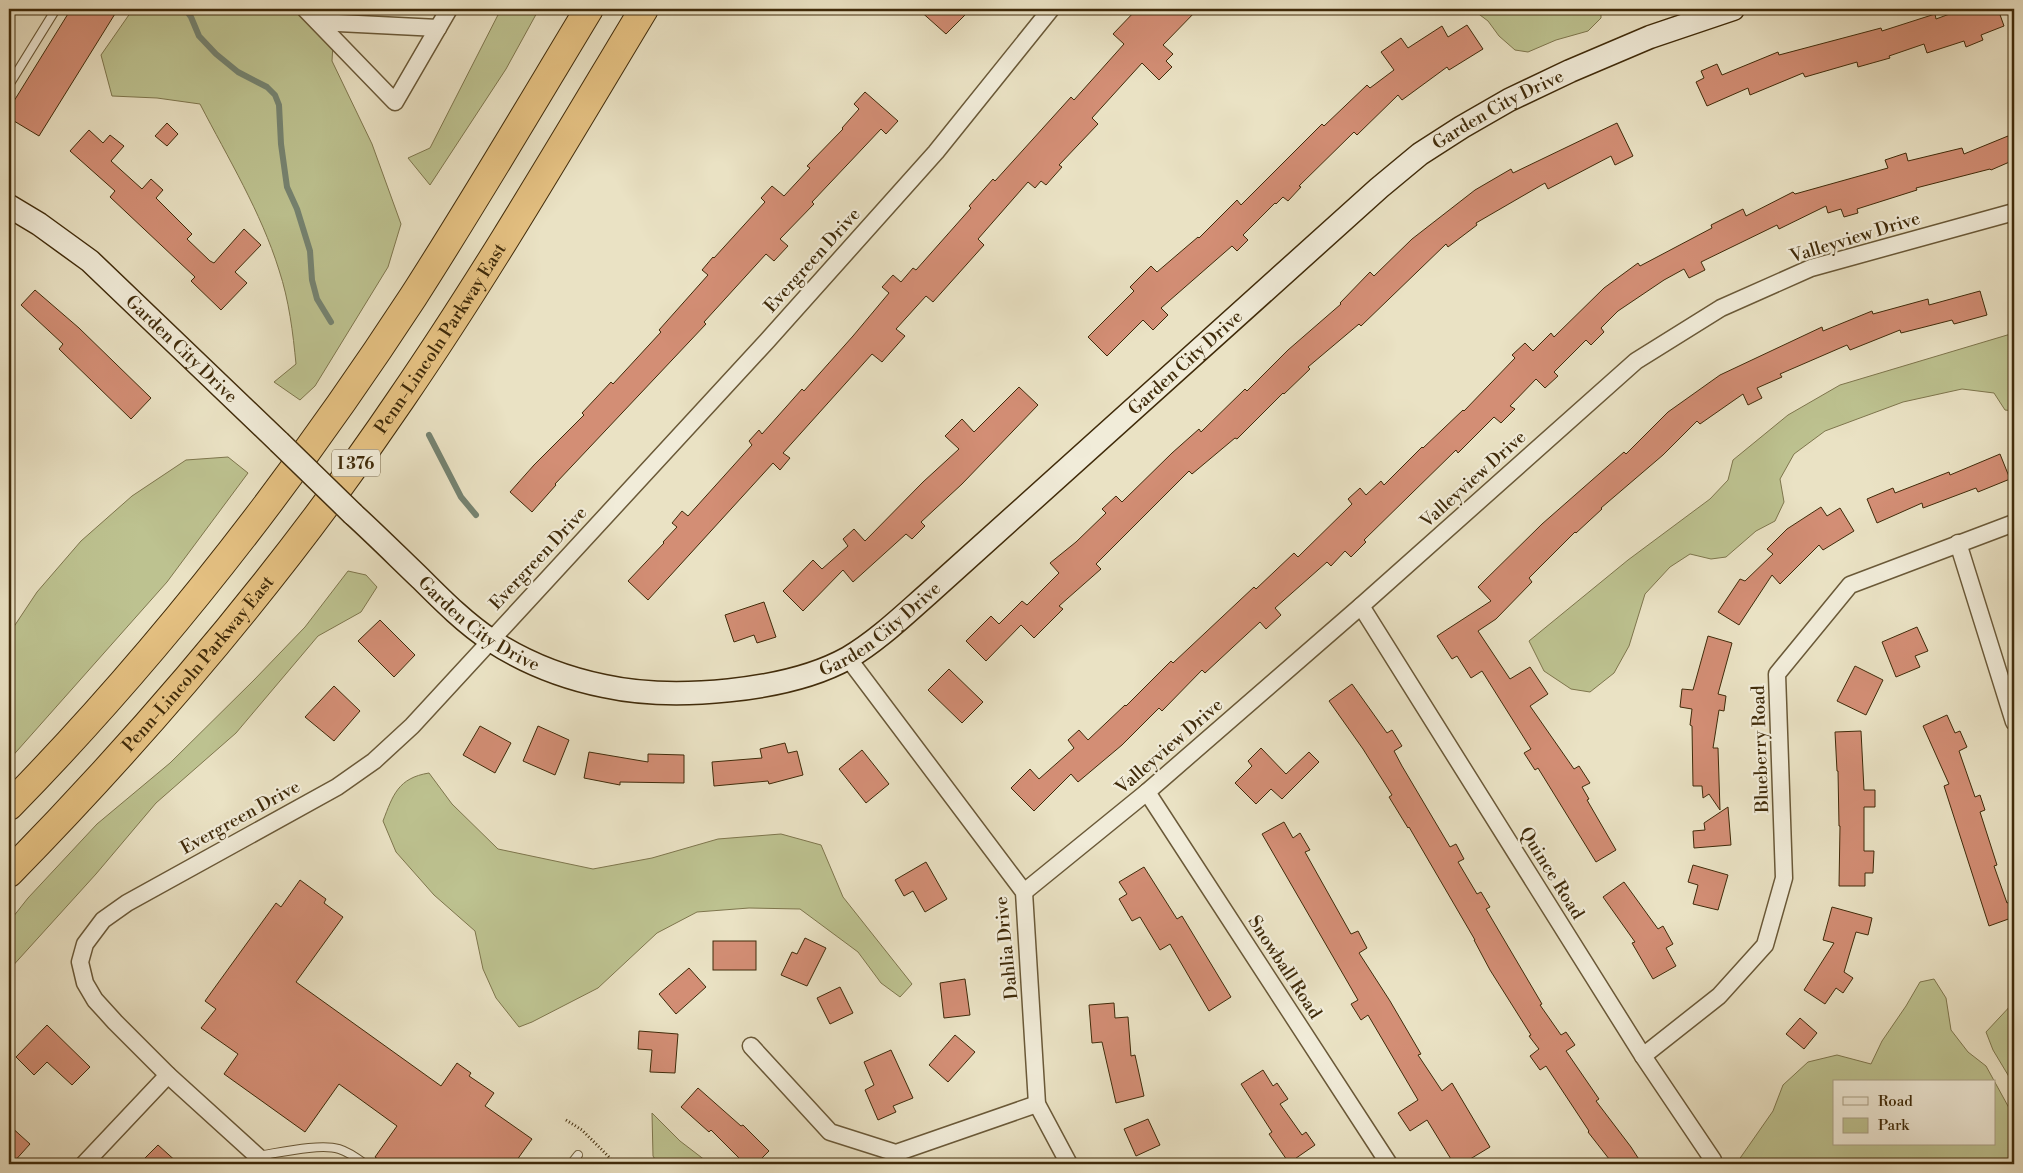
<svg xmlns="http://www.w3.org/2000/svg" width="2023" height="1173" font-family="'Libre Bodoni',serif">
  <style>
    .green { fill: #bdc290; stroke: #7e764d; fill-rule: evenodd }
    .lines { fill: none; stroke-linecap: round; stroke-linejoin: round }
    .stream { stroke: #758371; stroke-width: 6 }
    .building { fill: #d38e75; stroke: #402b0a }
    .lane-casing { stroke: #6a5938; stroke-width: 10 }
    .street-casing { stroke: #6a5938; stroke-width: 19 }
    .secondary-casing { stroke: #402b0a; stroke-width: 25 }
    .highway-casing { stroke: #402b0a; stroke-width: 30 }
    .path { stroke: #402b0a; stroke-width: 3; stroke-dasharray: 1 2.5; stroke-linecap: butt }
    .lane { stroke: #f1ecd9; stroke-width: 8 }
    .street { stroke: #f1ecd9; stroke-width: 16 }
    .secondary { stroke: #f1ecd9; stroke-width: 22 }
    .highway { stroke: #e5c182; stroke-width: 28 }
    .secondary-bridge-casing { stroke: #402b0a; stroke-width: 25; stroke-linecap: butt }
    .secondary-bridge { stroke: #f1ecd9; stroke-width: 22 }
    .labels { text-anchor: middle; stroke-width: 4.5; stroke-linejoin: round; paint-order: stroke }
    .shield { fill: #f1ecd9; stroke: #756548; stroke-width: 1 }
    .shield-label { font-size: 16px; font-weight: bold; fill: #402b0a }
    .street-label { font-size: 18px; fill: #402b0a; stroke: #f1ecd9 }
  </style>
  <rect width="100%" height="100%" fill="#eae2c4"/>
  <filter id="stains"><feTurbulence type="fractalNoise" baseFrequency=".004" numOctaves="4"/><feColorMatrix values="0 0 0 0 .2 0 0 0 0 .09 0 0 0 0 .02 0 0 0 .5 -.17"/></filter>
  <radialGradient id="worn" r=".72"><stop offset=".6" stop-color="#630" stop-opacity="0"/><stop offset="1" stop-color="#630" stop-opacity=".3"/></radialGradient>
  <g class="green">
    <path d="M133,9H335L332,61L372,144L401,224L388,267L315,386L300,400L274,382L296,364C293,333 289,300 279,270C261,212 228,158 200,104L157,98L112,96L101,55Z"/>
    <polygon points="501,9 539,9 506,69 430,185 408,158 430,148"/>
    <polygon points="1472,9 1601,9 1601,18 1588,31 1556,40 1528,52 1515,50 1499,36 1488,21"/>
    <polygon points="2014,333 2014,411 2005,410 1994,393 1962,389 1903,402 1825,431 1794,454 1780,479 1784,502 1775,521 1756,531 1726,557 1711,559 1690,554 1670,567 1645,594 1629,646 1614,673 1590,692 1571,689 1544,671 1529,641 1628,560 1710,499 1728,480 1733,460 1788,415 1840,385"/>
    <polygon points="228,457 248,473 167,582 9,760 9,634 37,592 81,541 132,496 186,460"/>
    <polygon points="348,571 366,575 377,587 361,612 318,636 236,733 156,803 96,874 9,970 9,922 28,898 97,824 170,763 254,680 305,627"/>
    <path d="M429,773L452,804L498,849L593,869L652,858L718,839L781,834L821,845L843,897L912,984L900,997L881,983L858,952L800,909L749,908L697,912L657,933L598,988L532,1022L519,1027L496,998L483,969L475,931L434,895L396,852L383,821C393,795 398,778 429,773Z"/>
    <path d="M1934,979L1946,998L1951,1030L1968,1052L1986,1066L2014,1117V1164H1736L1773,1111L1783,1085L1808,1062L1837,1055L1871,1064L1882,1041L1906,1006L1920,982ZM1834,1082H1994V1144H1834Z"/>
    <polygon points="2014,1002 2014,1085 1993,1050 1986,1032"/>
    <polygon points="652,1113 680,1141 710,1164 658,1164 653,1156"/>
  </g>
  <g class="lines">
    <g class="stream">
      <polyline points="185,9 191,17 199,36 216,54 238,72 267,87 275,95 279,105 281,144 287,187 297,209 310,251 312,280 317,299 331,322"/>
      <polyline points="429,435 461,497 476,515"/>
    </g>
  </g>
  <g class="building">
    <polygon points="71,9 118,9 39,136 9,118 9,109"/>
    <polygon points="918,9 971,9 946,34"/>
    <polygon points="1137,9 1198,9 1163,45 1173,54 1166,61 1172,67 1159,80 1142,63 1092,118 1098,124 1059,165 1062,167 1046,185 1041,181 1035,188 1028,182 978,239 984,245 933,302 926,296 896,329 905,336 882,362 872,354 783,453 790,458 780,470 773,463 648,600 628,581 664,543 663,542 677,527 672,523 682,511 688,516 752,445 749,441 759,430 762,434 802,389 804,391 853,336 889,293 882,287 893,275 901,282 913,268 916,270 971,208 969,206 993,179 995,181 1071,97 1074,100 1124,44 1113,34"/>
    <polygon points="1963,9 1998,9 2004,26 1981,35 1983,40 1966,47 1964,41 1927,53 1924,44 1889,56 1890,58 1858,67 1857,62 1805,77 1803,73 1750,95 1748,88 1707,106 1696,82 1704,78 1701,71 1717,64 1722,75 1778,52 1779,55 1881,28 1882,31 1935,14 1936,19"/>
    <polygon points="1467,25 1483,49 1449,70 1447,67 1402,100 1398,95 1357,135 1354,132 1299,186 1301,187 1288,201 1283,197 1276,204 1275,203 1243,235 1248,240 1237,251 1232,246 1161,308 1168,315 1153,330 1143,320 1107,356 1088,337 1134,291 1130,287 1151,266 1157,272 1198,237 1199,238 1237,200 1241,205 1322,124 1324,126 1367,85 1370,88 1394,70 1381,52 1401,38 1408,48 1442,26 1448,37"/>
    <polygon points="865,92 898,121 886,134 881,129 812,202 814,204 780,239 788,246 774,261 766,254 704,322 706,324 555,484 556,485 532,512 510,492 534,465 584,415 582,413 611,382 613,384 661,332 659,330 708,275 702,270 713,257 714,258 765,202 761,198 772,186 784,196 810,168 807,166 843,129 842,128 859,109 854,104"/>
    <polygon points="167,123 178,134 167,146 155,136"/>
    <polygon points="1617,123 1633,156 1615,165 1611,156 1548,189 1545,183 1476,223 1477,225 1448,247 1446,244 1361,326 1359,324 1308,367 1310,369 1284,394 1283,393 1237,439 1235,438 1192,474 1189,471 1096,564 1101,569 1059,606 1063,609 1034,638 1021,625 986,661 966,641 991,616 999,624 1022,601 1027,605 1059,573 1050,563 1076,542 1106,513 1102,509 1116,496 1122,502 1172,453 1199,429 1201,432 1245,389 1247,391 1288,350 1341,304 1340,303 1370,272 1374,276 1412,239 1475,190 1511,169 1513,173"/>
    <polygon points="89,130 103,143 110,135 124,146 111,161 142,189 151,179 163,190 156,198 192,234 187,239 210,261 214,263 244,229 261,245 235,272 247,283 221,310 191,281 195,277 110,197 115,191 70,151"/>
    <polygon points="2008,136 2014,150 2014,160 1991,170 1990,169 1916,188 1917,190 1857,209 1858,213 1844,217 1841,209 1828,213 1826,206 1779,229 1777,225 1701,262 1705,270 1689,278 1684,269 1664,280 1618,311 1601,328 1604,332 1591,345 1586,340 1554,372 1558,376 1545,388 1536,379 1510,406 1515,409 1501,423 1494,417 1458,453 1456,450 1364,540 1366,542 1351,557 1345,551 1331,566 1327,562 1275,608 1281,615 1266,629 1260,622 1205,673 1202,670 1162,711 1159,708 1122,745 1078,782 1071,774 1034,811 1011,788 1030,769 1039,779 1074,748 1068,740 1079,730 1088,740 1125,705 1126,706 1171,661 1173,663 1254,587 1256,589 1294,553 1298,557 1352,504 1348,499 1360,488 1366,495 1381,481 1384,485 1422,447 1423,448 1463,410 1464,411 1515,358 1512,355 1525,343 1533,351 1551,333 1554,337 1604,288 1638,263 1640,266 1712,228 1711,225 1743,209 1746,216 1793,192 1795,194 1888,168 1885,160 1906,153 1908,161 1962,148 1964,154"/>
    <polygon points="35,290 79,328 151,398 131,419 59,349 63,344 21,305"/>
    <polygon points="1980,291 1987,315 1954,324 1952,320 1901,333 1900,330 1850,350 1847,345 1780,374 1782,377 1757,388 1762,398 1748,405 1743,394 1700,424 1697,421 1663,455 1601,508 1602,509 1576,533 1575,532 1529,578 1532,582 1496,619 1478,631 1510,679 1530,667 1548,694 1530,706 1574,769 1579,766 1590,783 1582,787 1589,799 1587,800 1616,850 1596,862 1538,768 1535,770 1524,753 1531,749 1482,671 1471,678 1457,656 1452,659 1437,636 1491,601 1478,587 1542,524 1624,452 1626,454 1668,412 1720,375 1822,327 1823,331 1872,311 1873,314 1928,299 1929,305"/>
    <polygon points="1019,387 1038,405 962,484 921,522 925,526 912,539 906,534 853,582 843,570 803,611 783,591 813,560 822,569 848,546 843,539 854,529 865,541 923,482 959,449 945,436 962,419 974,432"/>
    <polygon points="2000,454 2010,479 1978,492 1976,488 1923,508 1922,503 1877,523 1867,499 1893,488 1895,493 1949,472 1950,475"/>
    <polygon points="1821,507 1827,516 1840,508 1854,531 1823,550 1819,545 1780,584 1772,575 1739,625 1718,612 1740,579 1745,581 1773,554 1767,549 1787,529"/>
    <polygon points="764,602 776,637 757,643 754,635 734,642 725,615"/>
    <polygon points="380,620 415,655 394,677 358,641"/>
    <polygon points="1917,627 1928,651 1915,656 1920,667 1896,677 1882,642"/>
    <polygon points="1708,636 1732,643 1718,694 1726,696 1724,711 1719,710 1713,748 1718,748 1720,810 1709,794 1703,798 1702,786 1693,786 1692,726 1690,725 1692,709 1680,707 1682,689 1693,690"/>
    <polygon points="1855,666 1883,680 1866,715 1837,701"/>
    <polygon points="949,669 983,702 962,723 928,690"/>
    <polygon points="1352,684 1387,733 1392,730 1402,746 1394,751 1402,766 1450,847 1456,844 1464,859 1458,862 1477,894 1481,892 1490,907 1486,909 1542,1004 1540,1005 1561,1035 1566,1032 1575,1045 1566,1051 1599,1099 1596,1101 1631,1147 1642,1164 1613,1164 1588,1132 1589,1131 1546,1066 1540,1070 1530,1056 1539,1049 1529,1036 1531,1035 1490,970 1474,940 1475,940 1409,827 1408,828 1389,797 1392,795 1363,749 1329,701"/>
    <polygon points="334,686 360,711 334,741 305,717"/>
    <polygon points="1947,715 1955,733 1960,731 1967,747 1959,751 1975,797 1980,795 1985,810 1980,812 1997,865 1994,866 2007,903 2014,900 2014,917 1989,926 1944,786 1949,784 1923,726"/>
    <polygon points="480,726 511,743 495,773 463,755"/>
    <polygon points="538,726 569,740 555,775 523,761"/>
    <polygon points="1861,731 1864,790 1875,790 1875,807 1864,807 1864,851 1874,851 1873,873 1865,873 1865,886 1839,886 1840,826 1839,826 1838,771 1837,771 1835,732"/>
    <polygon points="785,743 788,753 797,751 803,775 769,784 768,781 714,786 712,762 762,758 760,749"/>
    <polygon points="1261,748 1286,774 1309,752 1319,762 1282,799 1271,789 1256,804 1235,783 1252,766 1248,761"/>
    <polygon points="862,750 889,784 866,803 839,769"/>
    <polygon points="589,752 648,762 648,754 684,755 684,783 620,782 620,785 584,778"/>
    <polygon points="1728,807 1731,845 1694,848 1693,831 1705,830 1704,823"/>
    <polygon points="1284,822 1293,838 1300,833 1310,850 1305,852 1351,934 1358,931 1367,948 1359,953 1390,1001 1421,1054 1418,1055 1442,1091 1452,1083 1490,1147 1462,1164 1454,1164 1427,1120 1410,1131 1398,1113 1418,1100 1368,1015 1361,1020 1351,1004 1358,1000 1262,834"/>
    <polygon points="926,862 947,899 925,912 913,891 904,896 895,880"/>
    <polygon points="1693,865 1728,875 1718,910 1693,904 1698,885 1688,882"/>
    <polygon points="1144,867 1177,919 1182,916 1231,997 1209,1011 1170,944 1160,950 1140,917 1132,921 1119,899 1127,894 1119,882"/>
    <polygon points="300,880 326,899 324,903 343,917 296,982 441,1086 457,1063 471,1073 469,1076 494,1093 485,1106 532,1139 514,1164 385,1164 375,1157 397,1126 339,1084 305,1132 224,1074 238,1054 201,1028 216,1009 205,1001 276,903 281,907"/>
    <polygon points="1624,882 1658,929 1663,926 1673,944 1666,948 1676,966 1653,979 1632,943 1635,942 1603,897"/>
    <polygon points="1832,907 1872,918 1868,935 1856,932 1844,972 1853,978 1843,993 1836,988 1825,1004 1804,990 1834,943 1823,940"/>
    <polygon points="805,938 826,948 807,986 781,975 792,952 797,954"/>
    <rect x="713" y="941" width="43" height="29"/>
    <polygon points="689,968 706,987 676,1014 659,994"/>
    <polygon points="965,979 970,1015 944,1018 940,983"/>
    <polygon points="840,987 853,1013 830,1024 817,998"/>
    <polygon points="1114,1003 1115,1018 1128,1017 1131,1056 1135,1055 1144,1096 1116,1103 1102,1042 1092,1043 1089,1005"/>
    <polygon points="1800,1018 1817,1033 1804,1049 1786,1034"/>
    <polygon points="47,1025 90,1067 72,1085 47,1062 34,1075 16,1057"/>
    <polygon points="639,1031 678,1034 675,1073 650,1072 652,1050 638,1049"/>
    <polygon points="955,1035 975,1052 948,1082 929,1065"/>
    <polygon points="891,1050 913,1098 893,1106 896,1112 878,1120 865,1090 874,1085 864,1062"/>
    <polygon points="1263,1070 1273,1086 1277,1083 1288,1099 1280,1104 1302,1135 1306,1132 1315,1145 1289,1163 1269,1134 1272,1132 1241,1084"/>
    <polygon points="698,1088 741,1126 743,1125 769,1151 756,1164 745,1164 711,1130 709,1132 681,1107"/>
    <polygon points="1148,1119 1160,1145 1136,1156 1124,1129"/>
    <polygon points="9,1125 30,1144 12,1164 9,1164"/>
    <polygon points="158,1145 179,1164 139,1164"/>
  </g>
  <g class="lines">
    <g class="lane-casing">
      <g id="lane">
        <polyline points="9,85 56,9"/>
        <path d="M257,1156C278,1153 320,1143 339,1149C349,1152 357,1158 365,1164"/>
        <polyline points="571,1164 578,1155"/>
      </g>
    </g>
    <g class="street-casing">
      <g id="street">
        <polyline points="305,9 395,102 449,9"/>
        <polyline points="318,22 438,28"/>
        <polyline points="1958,543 2014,722"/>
        <polyline points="1361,606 1643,1056 1713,1160"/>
        <polyline points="848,658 1024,892 1037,1104 1069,1164"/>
        <polyline points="1147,792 1389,1164"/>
        <polyline points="1024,892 1147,792 1361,606 1636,361 1721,308 1811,268 2014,212"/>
        <polyline points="751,1046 830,1132 896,1153 1037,1104"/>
        <polyline points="1643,1056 1719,996 1765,945 1784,878 1777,674 1850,585 2014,523"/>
        <polyline points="84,1164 168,1075"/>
        <polyline points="266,1164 168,1075 115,1022 95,1000 85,983 80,962 85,944 103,920 127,903 337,787 374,761 412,726 767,341 936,152 1051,9"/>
      </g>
    </g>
    <g class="secondary-casing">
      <g id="secondary">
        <path id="s1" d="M9,206L39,224L90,261L279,442"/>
        <path id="s2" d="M353,514C376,535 398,557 421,579C443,601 466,624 492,641C526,663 565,678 604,686C672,701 787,692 848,658C877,641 903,616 928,594L1379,188L1420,154L1462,127L1509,100L1570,71L1650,37L1733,9"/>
      </g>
    </g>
    <g class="highway-casing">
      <g id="highway">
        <path d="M9,806C159,653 296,476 413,297C474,202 531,105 589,9"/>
        <path id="s3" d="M9,873C152,727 286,569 401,399C488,272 565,140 644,9"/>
      </g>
    </g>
    <polyline class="path" points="566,1120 582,1130 616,1164"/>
    <use href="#lane" class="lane"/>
    <use href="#street" class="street"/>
    <use href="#secondary" class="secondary"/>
    <use href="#highway" class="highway"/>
    <g class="secondary-bridge-casing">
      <polyline id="secondary-bridge" points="279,442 353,514"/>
    </g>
    <use href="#secondary-bridge" class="secondary-bridge"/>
  </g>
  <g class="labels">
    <rect class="shield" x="332" y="449.5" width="48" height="27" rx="4"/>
    <g class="shield-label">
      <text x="356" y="469">I 376</text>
    </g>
    <g class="street-label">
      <text dy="6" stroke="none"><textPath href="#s2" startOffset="1412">Garden City Drive</textPath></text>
      <text transform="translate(1855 237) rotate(-17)" y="6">Valleyview Drive</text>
      <text transform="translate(812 260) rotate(-48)" y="6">Evergreen Drive</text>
      <text dy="6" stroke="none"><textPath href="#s3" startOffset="688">Penn-Lincoln Parkway East</textPath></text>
      <text dy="6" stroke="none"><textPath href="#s1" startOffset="225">Garden City Drive</textPath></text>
      <text dy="6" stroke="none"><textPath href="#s2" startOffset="1008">Garden City Drive</textPath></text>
      <text transform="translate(1473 479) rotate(-42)" y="6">Valleyview Drive</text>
      <text transform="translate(538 558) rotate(-47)" y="6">Evergreen Drive</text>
      <text dy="6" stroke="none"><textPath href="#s2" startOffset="168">Garden City Drive</textPath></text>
      <text dy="6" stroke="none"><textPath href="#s2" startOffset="602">Garden City Drive</textPath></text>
      <text dy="6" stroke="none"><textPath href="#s3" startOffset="282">Penn-Lincoln Parkway East</textPath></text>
      <text transform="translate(1169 746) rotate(-41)" y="6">Valleyview Drive</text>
      <text transform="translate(1760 749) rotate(-92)" y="6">Blueberry Road</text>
      <text transform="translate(240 817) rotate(-29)" y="6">Evergreen Drive</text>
      <text transform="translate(1552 873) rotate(58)" y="6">Quince Road</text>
      <text transform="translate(1006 948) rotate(-96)" y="6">Dahlia Drive</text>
      <text transform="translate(1285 967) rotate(57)" y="6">Snowball Road</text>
    </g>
  </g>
  <rect width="2023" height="1173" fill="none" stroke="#eae2c4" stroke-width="30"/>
  <rect x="10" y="10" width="2003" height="1153" fill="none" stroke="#402b0a" stroke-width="2.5"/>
  <rect x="15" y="15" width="1993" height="1143" fill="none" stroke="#402b0a"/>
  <rect x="1833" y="1080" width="162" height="65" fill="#f1ecd9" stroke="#aa9f86"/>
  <rect x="1843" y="1097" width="25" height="8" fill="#f1ecd9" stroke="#aa9f86"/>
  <text x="1878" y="1106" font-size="15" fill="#402b0a">Road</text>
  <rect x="1843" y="1118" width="25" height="15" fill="#bdc290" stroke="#aa9f86"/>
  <text x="1878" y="1130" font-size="15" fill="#402b0a">Park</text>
  <rect width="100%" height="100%" filter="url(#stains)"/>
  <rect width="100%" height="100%" fill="url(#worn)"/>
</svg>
